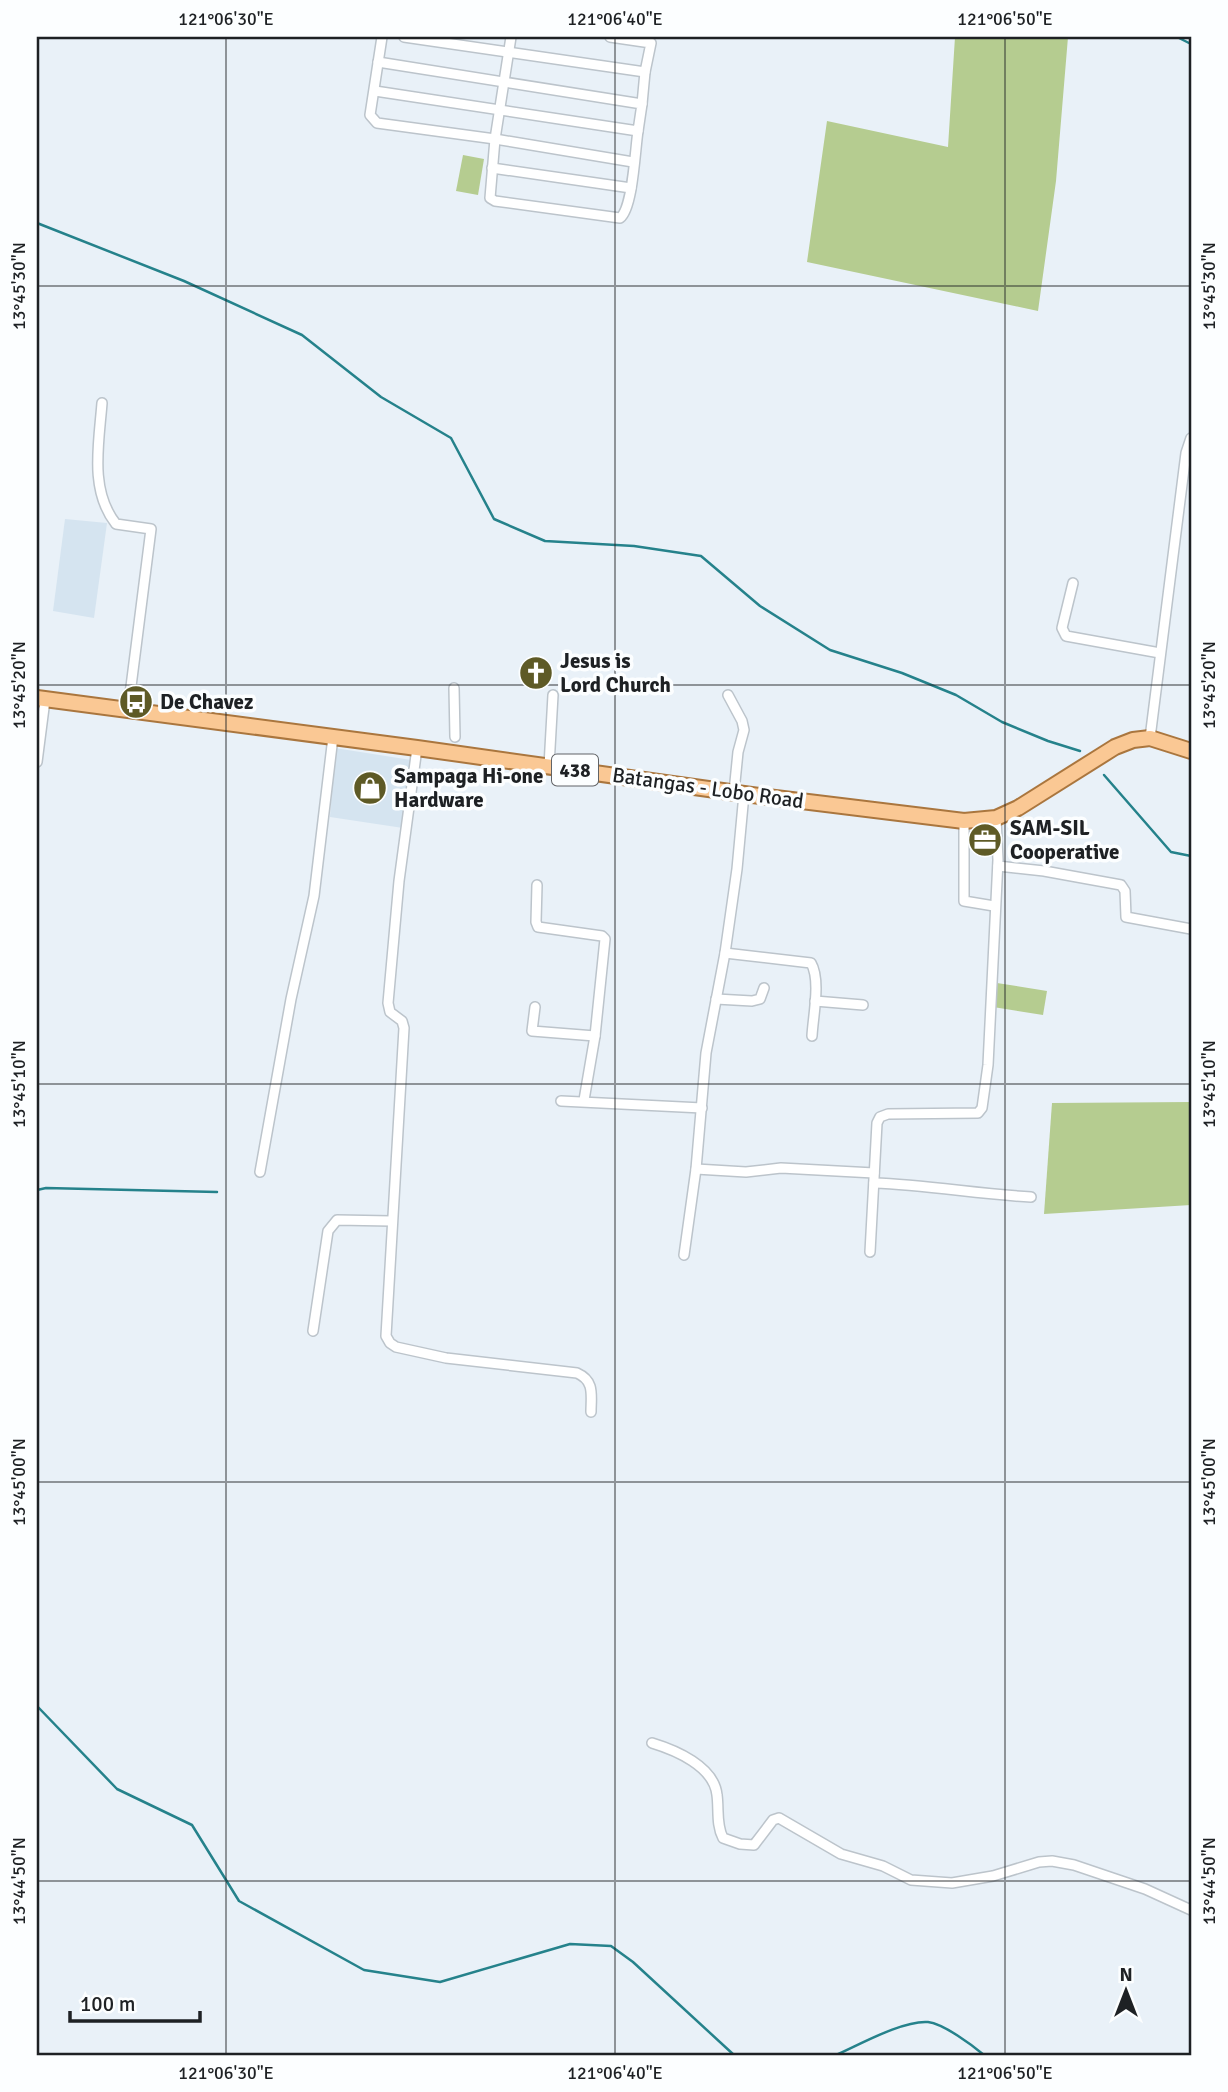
<svg xmlns="http://www.w3.org/2000/svg" width="1228" height="2092" font-family="Signika,sans-serif">
  <style>
    .built { fill: #d5e4f0 }
    .green { fill: #b5cc90 }
    .lines { fill: none; stroke-linecap: round; stroke-linejoin: round }
    .stream { stroke: #25828b; stroke-width: 2.5 }
    .street-casing { stroke: #bcc4cb; stroke-width: 12 }
    .primary-casing { stroke: #aa763e; stroke-width: 18 }
    .street { stroke: #fff; stroke-width: 9 }
    .primary { stroke: #fac894; stroke-width: 14 }
    .ticks { fill: none; stroke: #1e2124; stroke-width: 2; stroke-opacity: 0.45 }
    .labels { text-anchor: middle; stroke-width: 7; stroke-linejoin: round; paint-order: stroke }
    .shield { fill: #fcfeff; stroke: #616366; stroke-width: 2 }
    .shield-label { font-size: 19px; font-weight: bold; fill: #1e2124 }
    .poi-label { font-size: 21px; font-weight: bold; fill: #1e2124; stroke: #fcfeff; text-anchor: start }
    .street-label { font-size: 21px; fill: #1e2124; stroke: #fcfeff }
    .neatline { fill: none; stroke: #1e2124; stroke-width: 2.5 }
    .ticks-label { font-size: 18px; text-anchor: middle; fill: #1e2124 }
  </style>
  <rect width="100%" height="100%" fill="#e9f1f8"/>
  <g class="built">
    <polygon points="65,519 107,523 94,618 53,611"/>
    <polygon points="335,748 411,760 403,828 330,817"/>
  </g>
  <g class="green">
    <polygon points="955,37 1068,37 1056,181 1038,311 807,262 827,121 948,147"/>
    <polygon points="463,155 484,159 478,195 456,191"/>
    <polygon points="997,983 1047,991 1043,1015 993,1007"/>
    <polygon points="1191,1102 1191,1205 1044,1214 1052,1103"/>
  </g>
  <g class="lines">
    <g class="stream">
      <polyline points="1177,37 1191,44"/>
      <polyline points="37,223 184,281 302,335 381,397 451,438 494,519 545,541 634,546 701,556 760,606 830,650 902,673 956,695 1002,722 1048,741 1080,751"/>
      <polyline points="1104,775 1171,852 1191,856"/>
      <polyline points="37,1190 46,1188 217,1192"/>
      <polyline points="37,1706 117,1789 192,1825 239,1901 364,1970 440,1982 570,1944 611,1946 633,1962 734,2055"/>
      <path d="M836,2055C859,2045 903,2020 928,2022C944,2024 972,2045 984,2055"/>
    </g>
    <g class="street-casing">
      <g id="street">
        <polyline points="382,37 370,115 377,123 495,139 633,162"/>
        <polyline points="404,37 645,72 651,43 610,37"/>
        <path d="M511,37L495,139L490,198L495,201L620,218C633,208 635,150 638,131"/>
        <polyline points="375,91 638,131 642,104 378,62"/>
        <polyline points="642,104 645,72"/>
        <polyline points="492,168 631,188"/>
        <path d="M102,403C99,443 89,490 116,524L151,529L128,710"/>
        <polyline points="1073,583 1062,628 1066,636 1160,653"/>
        <polyline points="454,688 455,737"/>
        <polyline points="728,695 742,721 744,730 738,752 734,792"/>
        <polyline points="1150,738 1186,453 1191,438"/>
        <path d="M417,748L399,881L388,1003L390,1012L402,1021L404,1028L386,1336L390,1343L396,1347L446,1358L577,1373C595,1381 591,1395 591,1412"/>
        <polyline points="37,762 45,700"/>
        <polyline points="549,766 553,695"/>
        <polyline points="964,821 964,901 994,906"/>
        <polyline points="998,866 1044,871 1121,885 1125,891 1126,917 1191,929"/>
        <polyline points="537,885 536,922 538,927 602,936 605,939 595,1036 584,1100"/>
        <path d="M725,953L811,963C821,980 813,1016 812,1036"/>
        <polyline points="716,999 752,1001 760,999 764,988"/>
        <polyline points="815,1001 863,1005"/>
        <polyline points="535,1007 532,1031 595,1036"/>
        <polyline points="561,1101 702,1108"/>
        <polyline points="696,1169 746,1172 781,1168 874,1173"/>
        <polyline points="260,1172 291,999 314,896 333,737"/>
        <path d="M874,1183C927,1185 978,1194 1031,1197"/>
        <polyline points="870,1252 877,1123 880,1117 888,1114 978,1113 982,1108 988,1065 998,860 996,818"/>
        <polyline points="684,1255 696,1169 706,1053 725,953 737,869 744,794"/>
        <polyline points="313,1331 328,1231 337,1220 391,1221"/>
        <path d="M652,1743C675,1750 714,1766 717,1795C719,1809 716,1825 723,1838L740,1844L754,1845L773,1820L779,1818L841,1854L883,1866L911,1880L952,1883L993,1876L1039,1862L1052,1861L1074,1865L1145,1889L1191,1910"/>
      </g>
    </g>
    <g class="primary-casing">
      <polyline id="primary" points="37,698 417,748 744,794 964,821 996,818 1018,808 1115,747 1133,740 1150,738 1191,751"/>
    </g>
    <use href="#street" class="street"/>
    <use href="#primary" class="primary"/>
  </g>
  <path class="ticks" d="M226,37V2055M615,37V2055M1005,37V2055M37,286H1191M37,685H1191M37,1084H1191M37,1482H1191M37,1881H1191"/>
  <defs>
    <g id="church-disc" transform="scale(1.75)"><circle r="9.5" fill="#5e5a26" stroke="#fcfeff"/><path d="M-1.2-6h2.4v3.5h3.3v2.4h-3.3V6h-2.4V-.1h-3.3v-2.4h3.3Z" fill="#fff"/></g>
    <g id="bus-disc" transform="scale(1.75)"><circle r="9.5" fill="#5e5a26" stroke="#fcfeff"/><path d="M-5-6H5V4H4V6H2V4H-2V6H-4V4H-5ZM-3.5-4V0h7V-4ZM-3.5 1.2v1.5H-2V1.2ZM2 1.2v1.5H3.5V1.2Z" fill="#fff"/></g>
    <g id="shop-disc" transform="scale(1.75)"><circle r="9.5" fill="#5e5a26" stroke="#fcfeff"/><path d="M-5-2.5h2.3a2.7 3.5 0 0 1 5.4 0H5L5.5 6h-11ZM-1.5-2.5h3a1.5 2.3 0 0 0-3 0Z" fill="#fff"/></g>
    <g id="office-disc" transform="scale(1.75)"><circle r="9.5" fill="#5e5a26" stroke="#fcfeff"/><path d="M-6-3h4V-5.5h4V-3h4V5H-6ZM-1-4.5V-3h2v-1.5ZM-6 0V1H6V0Z" fill="#fff"/></g>
  </defs>
  <g fill-rule="evenodd">
    <use href="#church-disc" x="536" y="673"/>
    <use href="#bus-disc" x="136" y="702"/>
    <use href="#shop-disc" x="370" y="788"/>
    <use href="#office-disc" x="985" y="840"/>
  </g>
  <g class="labels">
    <rect class="shield" x="552" y="754.5" width="46" height="31" rx="5"/>
    <g class="shield-label">
      <text x="575" y="777">438</text>
    </g>
    <g class="poi-label">
      <text x="560" y="668">Jesus is<tspan x="560" dy="24">Lord Church</tspan></text>
      <text x="160" y="709">De Chavez</text>
      <text x="394" y="783">Sampaga Hi-one<tspan x="394" dy="24">Hardware</tspan></text>
      <text x="1010" y="835">SAM-SIL<tspan x="1010" dy="24">Cooperative</tspan></text>
    </g>
    <g class="street-label">
      <text transform="translate(708 788) rotate(8)" y="7">Batangas - Lobo Road</text>
    </g>
  </g>
  <rect width="1228" height="2092" fill="none" stroke="#fcfeff" stroke-width="77"/>
  <g transform="translate(1126 1991)" stroke="#fcfeff" stroke-width="5" paint-order="stroke">
  <path d="M0-5L12 26L0 18L-12 26Z" fill="#1e2124"/>
  <text y="-10" font-size="19" font-weight="bold" text-anchor="middle" fill="#1e2124">N</text>
  </g>
  <path d="M70 2011v10h130v-10" fill="none" stroke="#1e2124" stroke-width="3.5"/>
  <text x="80" y="2011" font-size="21" fill="#1e2124" stroke="#fcfeff" stroke-width="5" paint-order="stroke">100 m</text>
  <rect x="38" y="38" width="1152" height="2016" class="neatline"/>
  <g class="ticks-label">
    <text x="226" y="25">121°06'30"E</text>
    <text x="615" y="25">121°06'40"E</text>
    <text x="1005" y="25">121°06'50"E</text>
    <text transform="translate(19 286) rotate(-90)" y="6">13°45'30"N</text>
    <text transform="translate(1209 286) rotate(-90)" y="6">13°45'30"N</text>
    <text transform="translate(19 685) rotate(-90)" y="6">13°45'20"N</text>
    <text transform="translate(1209 685) rotate(-90)" y="6">13°45'20"N</text>
    <text transform="translate(19 1084) rotate(-90)" y="6">13°45'10"N</text>
    <text transform="translate(1209 1084) rotate(-90)" y="6">13°45'10"N</text>
    <text transform="translate(19 1482) rotate(-90)" y="6">13°45'00"N</text>
    <text transform="translate(1209 1482) rotate(-90)" y="6">13°45'00"N</text>
    <text transform="translate(19 1881) rotate(-90)" y="6">13°44'50"N</text>
    <text transform="translate(1209 1881) rotate(-90)" y="6">13°44'50"N</text>
    <text x="226" y="2079">121°06'30"E</text>
    <text x="615" y="2079">121°06'40"E</text>
    <text x="1005" y="2079">121°06'50"E</text>
  </g>
</svg>
